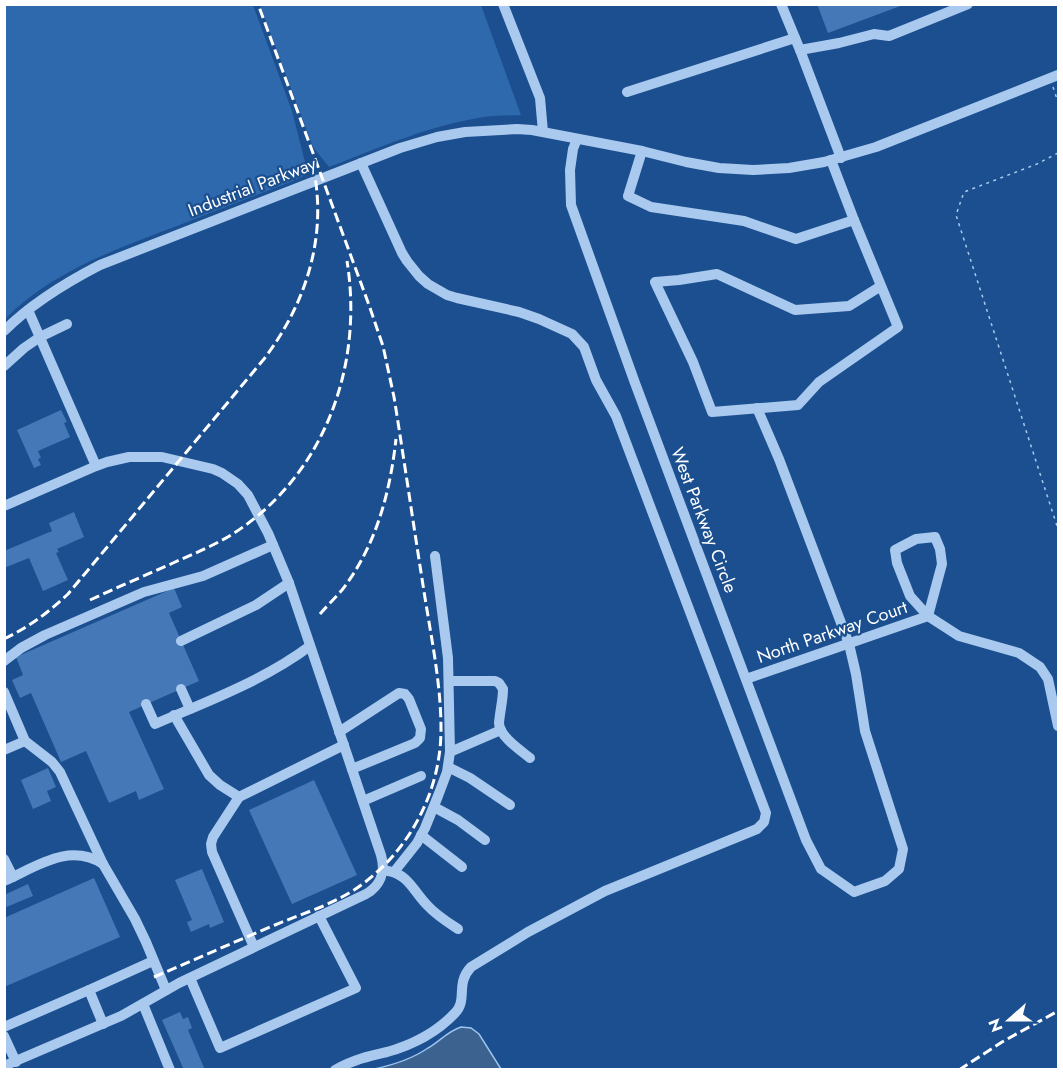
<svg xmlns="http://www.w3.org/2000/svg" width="1063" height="1074" font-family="Jost,sans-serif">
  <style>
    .green { fill: #2e69ad }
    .water { fill: #3c6290; stroke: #9cc4f0; stroke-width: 1.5 }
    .building { fill: #4478b7 }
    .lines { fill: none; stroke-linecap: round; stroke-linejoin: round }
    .path { stroke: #a9c9ee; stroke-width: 1.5; stroke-dasharray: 3 4.5; stroke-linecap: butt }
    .minor { stroke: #a9c9ee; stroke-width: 10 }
    .rail { stroke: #fff; stroke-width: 3; stroke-dasharray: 10 4.5; stroke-linecap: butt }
    .labels { text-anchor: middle; stroke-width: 4.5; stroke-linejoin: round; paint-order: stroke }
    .street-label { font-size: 18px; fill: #fff; stroke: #1b4f8f }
  </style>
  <rect width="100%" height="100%" fill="#1b4f8f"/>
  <g class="green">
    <path d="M5,4L253,5L292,111L307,170L301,178C259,194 218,210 177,226C116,249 51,272 5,319Z"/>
    <path d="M260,5H481L521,115C509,116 496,115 484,117C430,125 379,148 329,167L313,147Z"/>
  </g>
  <path class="water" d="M461,1027L471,1028L479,1034L501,1069H374C393,1065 412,1059 428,1048C439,1042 448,1031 461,1027Z"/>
  <g class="building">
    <polygon points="817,4 903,4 903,5 828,33"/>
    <polygon points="61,410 67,422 64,423 70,437 38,451 41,458 38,459 41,465 34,468 17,430"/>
    <polygon points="74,512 84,537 57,549 59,552 56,553 68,580 43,591 29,558 4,568 4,551 52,531 49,523"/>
    <polygon points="174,588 182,607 169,613 199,681 129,712 164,789 139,800 136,791 109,803 86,751 61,762 31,693 20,698 12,680 23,675 16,657"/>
    <polygon points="48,768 56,787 47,791 51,801 33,809 21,780"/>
    <polygon points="314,780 357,875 292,904 249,810"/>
    <polygon points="202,869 224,922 210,928 209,924 191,932 187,922 192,920 175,880"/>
    <polygon points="94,878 120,937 4,987 4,918"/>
    <polygon points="28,884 33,896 4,908 4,895"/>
    <polygon points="180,1012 183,1019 188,1017 192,1028 188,1030 205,1070 184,1070 162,1020"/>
  </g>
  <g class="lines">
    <g class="path">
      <polyline points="1053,87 1058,102"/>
      <polyline points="1058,153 1037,164 964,192 956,215 1058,529"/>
    </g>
    <g class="minor">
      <polyline points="503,4 540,98 543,132"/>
      <polyline points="781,4 800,50 839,43 874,34 889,36 968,4"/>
      <polyline points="800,50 841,158"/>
      <polyline points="627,92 795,38"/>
      <polyline points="577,139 573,149 570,170 571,205 635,383 806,840 821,869 854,892 885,881 899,869 903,849 865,731 856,674 849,644 779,459 757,408"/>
      <polyline points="642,151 628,196 651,207 744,221 796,239 854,220 831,160"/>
      <polyline points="854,220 898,327 819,382 798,405 712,412 693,362 655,282 679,280 717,274 795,310 849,306 881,286"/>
      <polyline points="28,310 96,466"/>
      <path d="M4,331C32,303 65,283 100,265L400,148L437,137L465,132L517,129L532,130L642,151L686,162L719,168L753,170L789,168L824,162L876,147L1058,75"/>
      <polyline points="4,366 24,348 40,337 67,324"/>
      <path d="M4,506L96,466L107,462L129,457H162L213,469L222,473L238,484L248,495L268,533L289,583L381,855C386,872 380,886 366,894L179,983L121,1016L4,1066"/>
      <polyline points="928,616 942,564 940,549 935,537 916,539 895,550 897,563 910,596 928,616 959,636 1019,653 1040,667 1048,679 1058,726"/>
      <polyline points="181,641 256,605 289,583"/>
      <polyline points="4,661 21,648 45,635 144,592 203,576 273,545"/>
      <polyline points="746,679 928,616"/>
      <path d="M449,681H495L499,683L503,689C503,700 500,711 499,723C499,736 520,750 530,758"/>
      <polyline points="181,689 190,709"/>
      <polyline points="4,692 25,741 52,762 60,772 103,864 135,919 146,942 166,990"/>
      <path d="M146,704L155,724C208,701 263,681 310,646"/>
      <polyline points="174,715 209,775 220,785 239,797"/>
      <polyline points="339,732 399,693 405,694 409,699 421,729 420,738 415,743 352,769"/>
      <polyline points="4,750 25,741"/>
      <polyline points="450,752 501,730"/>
      <polyline points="448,767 470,778 510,805"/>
      <polyline points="363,801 421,776"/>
      <polyline points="434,807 458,820 485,840"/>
      <polyline points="421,835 462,867"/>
      <polyline points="4,859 13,877"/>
      <path d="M388,871C408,874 414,892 427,905C436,915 447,922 458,929"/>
      <polyline points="394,872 417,843 425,828 438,796 447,772 450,752 448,658 435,556"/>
      <path d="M4,881C36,867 69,842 103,864"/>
      <polyline points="254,947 212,852 211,844 213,837 239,797 344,745"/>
      <polyline points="190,978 220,1048 356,988 319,916"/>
      <polyline points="143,1004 170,1070"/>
      <polyline points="103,1024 89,990 153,961"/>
      <polyline points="4,1027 89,990"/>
      <polyline points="4,1036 16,1062"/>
      <path d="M335,1070C352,1060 369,1056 387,1052C412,1045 437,1032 455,1013C468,1000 455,984 471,967L528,932L605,891L757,829L764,822L766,813L616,416L596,380L584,347L572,334L539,319L519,312L457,298L447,295L428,284L419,276L407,261L402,253L361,163"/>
    </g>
    <g class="rail">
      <path d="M90,600C118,587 146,575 173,563C193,554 213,546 231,535C324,477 364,366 347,261"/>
      <path d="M320,614C327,606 335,598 342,590C376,546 390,493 396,439"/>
      <path d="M4,639C29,627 49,612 68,594L264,359C305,305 327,239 314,171"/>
      <path d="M154,977C194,960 234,942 275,925C301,914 329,906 354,890C407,855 441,794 441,729C441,681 430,632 423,585C413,522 404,459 394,397L383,346L369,305L258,4"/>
      <polyline points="959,1070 1002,1042 1058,1011"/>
    </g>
  </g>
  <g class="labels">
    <g class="street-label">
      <text transform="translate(252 187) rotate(-21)" y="6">Industrial Parkway</text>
      <text transform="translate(704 520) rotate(69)" y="6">West Parkway Circle</text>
      <text transform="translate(832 632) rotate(-19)" y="6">North Parkway Court</text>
    </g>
  </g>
  <rect width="1063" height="1074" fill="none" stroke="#ffffff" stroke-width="12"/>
  <g transform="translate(1009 1020) rotate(249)" stroke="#1b4f8f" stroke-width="4.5" paint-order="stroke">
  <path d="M0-4.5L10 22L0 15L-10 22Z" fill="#ffffff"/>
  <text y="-9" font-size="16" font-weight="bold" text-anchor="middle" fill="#ffffff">N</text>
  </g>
</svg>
